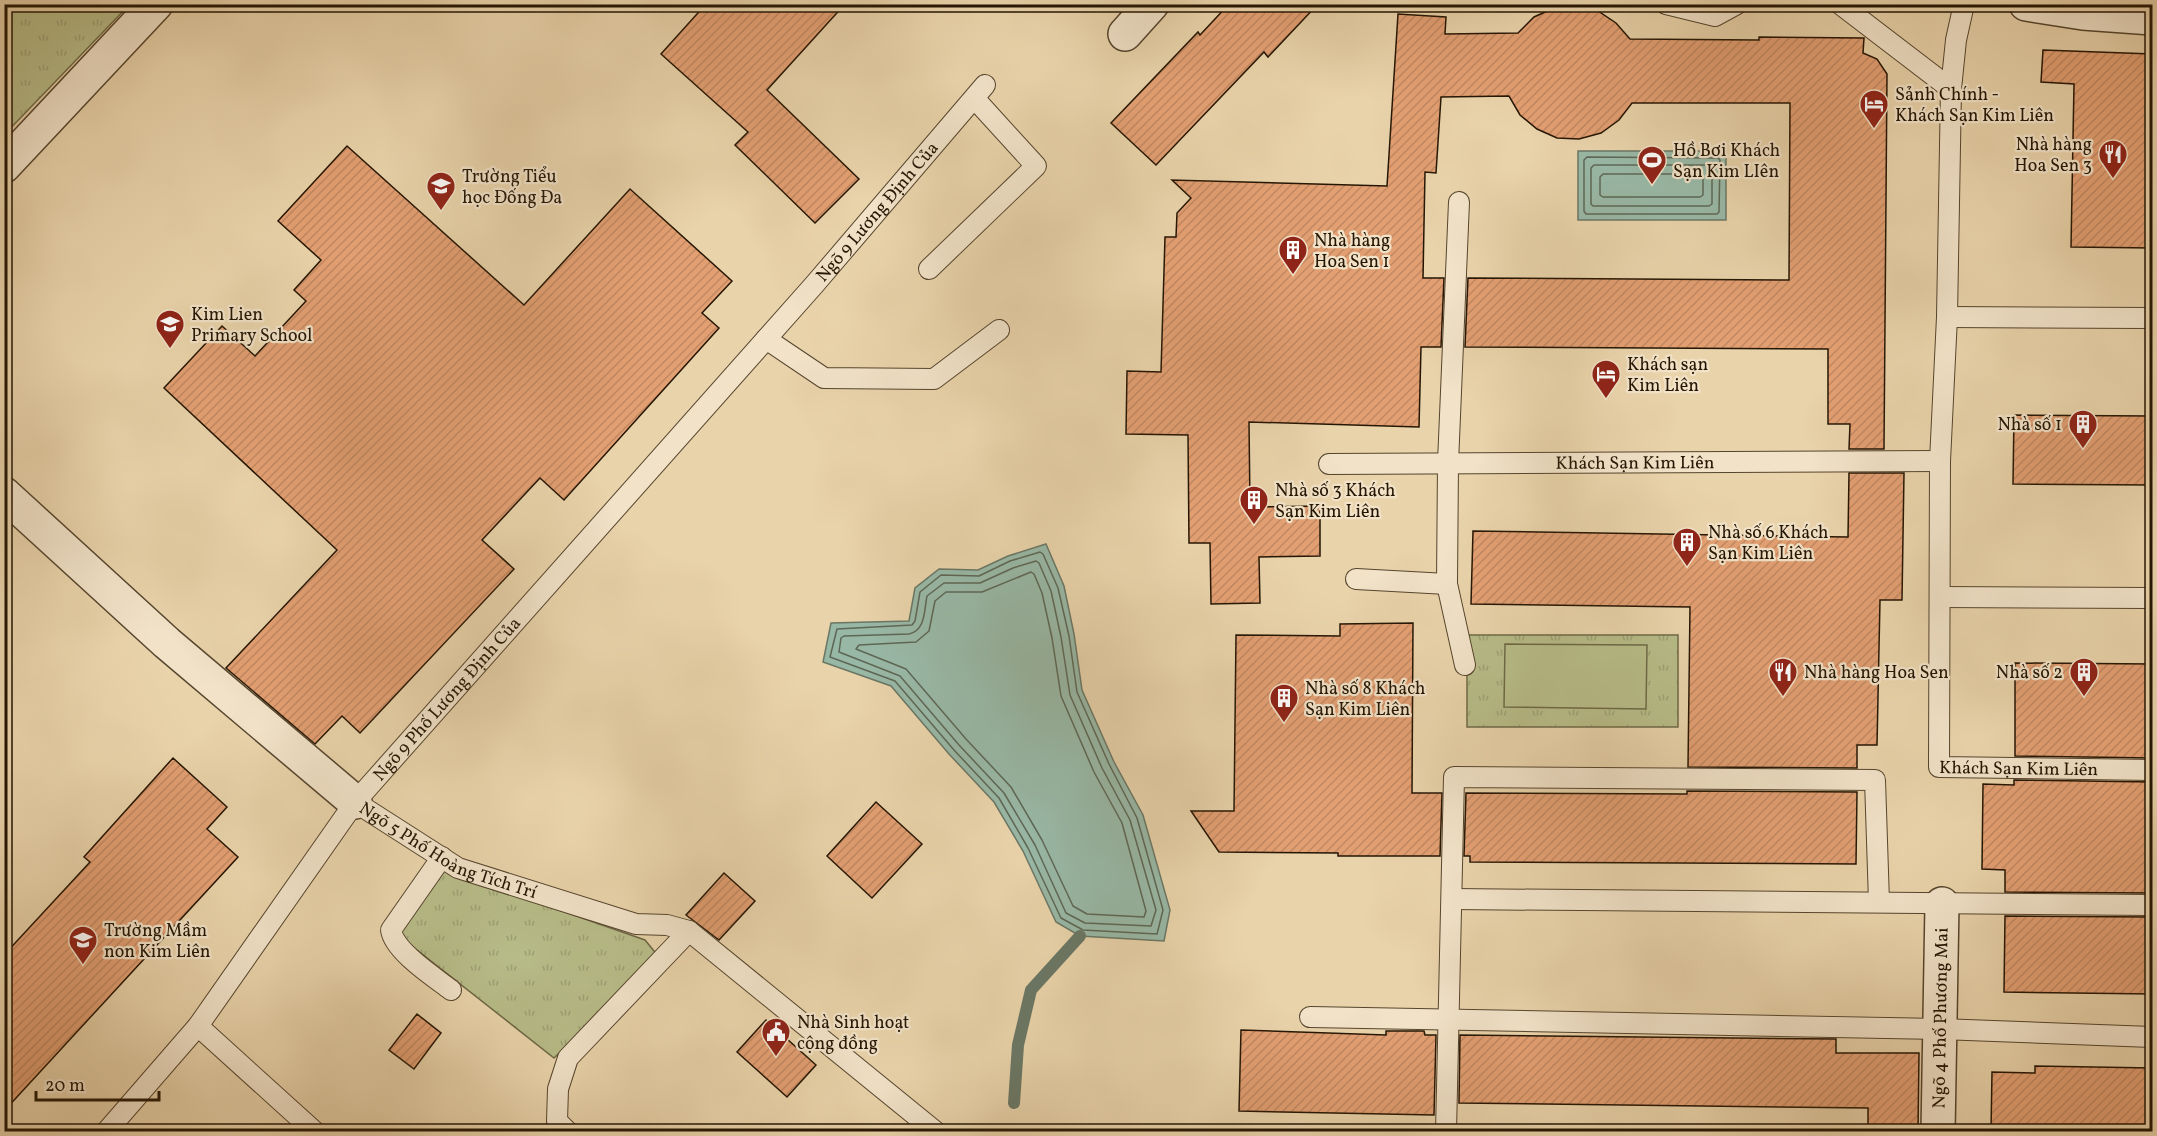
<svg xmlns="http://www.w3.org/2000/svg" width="2157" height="1136" font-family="Vollkorn,serif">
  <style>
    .grass { fill: url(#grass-tufts); stroke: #6e6946; stroke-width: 1.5 }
    .pitch { fill: #b7bc88; stroke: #6e6946; stroke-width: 1.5 }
    .water { fill: #98b8a6; stroke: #6a7765; stroke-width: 1.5 }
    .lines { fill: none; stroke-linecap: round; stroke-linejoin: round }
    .shore { stroke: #5e6755; stroke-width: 1.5 }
    .stream { stroke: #6a7765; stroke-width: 12 }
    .building { fill: url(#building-hatch); stroke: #251604; stroke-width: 1.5 }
    .service-casing { stroke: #56452e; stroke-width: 22 }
    .minor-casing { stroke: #56452e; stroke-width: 36 }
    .tertiary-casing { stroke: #56452e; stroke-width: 36 }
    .service { stroke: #f1e2c8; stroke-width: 20 }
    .minor { stroke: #f1e2c8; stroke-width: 33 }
    .tertiary { stroke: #f1e2c8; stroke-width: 33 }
    .labels { text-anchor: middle; stroke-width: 4.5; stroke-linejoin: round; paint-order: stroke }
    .poi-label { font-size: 18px; fill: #251604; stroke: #f1e2c8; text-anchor: start }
    .street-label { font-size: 18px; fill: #251604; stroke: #f1e2c8 }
  </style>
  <defs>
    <pattern id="grass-tufts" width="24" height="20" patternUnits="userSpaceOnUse" patternTransform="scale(1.5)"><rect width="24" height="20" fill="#b7bc88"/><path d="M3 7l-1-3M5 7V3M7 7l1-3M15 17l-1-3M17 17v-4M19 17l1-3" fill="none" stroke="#9da174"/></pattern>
    <pattern id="building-hatch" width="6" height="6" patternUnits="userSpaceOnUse" patternTransform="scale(1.5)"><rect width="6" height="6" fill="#e29f72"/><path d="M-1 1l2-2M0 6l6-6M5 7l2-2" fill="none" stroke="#c28861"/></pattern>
  </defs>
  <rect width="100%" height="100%" fill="#e9d3aa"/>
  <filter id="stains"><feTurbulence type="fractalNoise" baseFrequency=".00333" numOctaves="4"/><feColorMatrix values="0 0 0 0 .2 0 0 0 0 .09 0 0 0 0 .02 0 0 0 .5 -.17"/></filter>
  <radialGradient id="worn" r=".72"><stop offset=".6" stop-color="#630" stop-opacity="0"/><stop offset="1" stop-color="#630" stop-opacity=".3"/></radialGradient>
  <g class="grass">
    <polygon points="5,4 129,5 5,134 4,5"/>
    <rect x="1467" y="635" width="211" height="92"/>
    <polygon points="442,869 645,940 659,957 554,1058 398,935"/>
  </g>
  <polygon class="pitch" points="1505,644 1647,645 1646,709 1504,707"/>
  <g class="water">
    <rect x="1578" y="151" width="148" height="69"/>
    <polygon points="1046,544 1064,586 1074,634 1082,690 1114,762 1143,815 1170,910 1164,941 1080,936 1056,922 1023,851 994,802 949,754 891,686 823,662 831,623 909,621 915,588 939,569 978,570 1008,556"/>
  </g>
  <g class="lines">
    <g class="shore">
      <polygon points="1587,157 1718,158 1720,160 1719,212 1717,214 1586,214 1584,211 1584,160"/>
      <polygon points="1594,165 1710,165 1712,168 1712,204 1709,206 1593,206 1591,204 1591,168"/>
      <polygon points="1603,174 1701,174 1703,177 1703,195 1700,197 1603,197 1600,195 1600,177"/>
      <polygon points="1040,552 1043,554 1058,588 1069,636 1077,692 1109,764 1137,818 1163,910 1157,934 1083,930 1061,918 1028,848 999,798 954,750 895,681 830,657 837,629 912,625 915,621 920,592 941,575 979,576 1010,561"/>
      <path d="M1036,561L1039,563L1051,591L1061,637L1070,695L1102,768L1130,820L1156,910L1151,926L1085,923L1066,913L1035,845L1004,793L959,745L900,676L839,652L841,638L844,636L909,634C926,630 924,610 927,596L944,583H980L1013,568Z"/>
      <polygon points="1031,572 1034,574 1042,593 1052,638 1061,696 1094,772 1122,823 1146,911 1144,917 1087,914 1073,906 1042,840 1011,787 966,739 906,669 856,649 859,645 916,642 929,631 935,601 946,592 982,592"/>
    </g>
    <polyline class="stream" points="1014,1103 1018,1045 1031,990 1080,936"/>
  </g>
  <g class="building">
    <polygon points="706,4 845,4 767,90 859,179 815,223 735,145 748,132 661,54"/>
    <polygon points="1229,4 1318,4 1268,57 1264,52 1156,165 1111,123 1198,32 1200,35"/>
    <polygon points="1576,6 1598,11 1616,23 1630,39 1759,40 1759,37 1864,38 1863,53 1877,59 1887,74 1884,449 1849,449 1850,424 1828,424 1828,349 1465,347 1468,278 1789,280 1790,103 1632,103 1619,120 1601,133 1579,139 1557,138 1537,129 1520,115 1509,96 1441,97 1436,173 1425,172 1423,278 1444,278 1441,347 1421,347 1419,427 1249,422 1250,507 1320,506 1320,556 1259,557 1260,603 1211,604 1210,543 1189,543 1188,435 1126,434 1127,371 1161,372 1165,237 1176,237 1177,213 1191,198 1172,180 1387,186 1398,14 1446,17 1445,34 1518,33 1534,17 1554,8"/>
    <polygon points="2043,50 2152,54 2152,248 2071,247 2074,84 2041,82"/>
    <polygon points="347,146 524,305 630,189 732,281 702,313 719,328 564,500 540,478 482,540 514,569 360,733 342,716 315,744 226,668 337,550 164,388 222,326 255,356 306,301 294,290 321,260 278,221"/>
    <polygon points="2014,415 2152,416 2152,485 2013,484"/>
    <polygon points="1849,473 1904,473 1902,600 1880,600 1877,745 1857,745 1857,768 1688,767 1690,607 1471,604 1473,531 1848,537"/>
    <polygon points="1413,623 1412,793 1442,793 1440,856 1338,856 1338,853 1219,852 1191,811 1234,811 1236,635 1340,636 1340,624"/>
    <polygon points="2015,663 2152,664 2152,758 2015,756"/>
    <polygon points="173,758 227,807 207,829 238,857 4,1111 4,955 90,862 84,857"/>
    <polygon points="2014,780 2152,782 2152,893 2005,892 2005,870 1982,869 1983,784 2014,785"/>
    <polygon points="1687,791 1857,792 1856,864 1470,862 1470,856 1464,856 1466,793 1687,794"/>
    <polygon points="876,802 922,844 872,898 827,856"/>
    <polygon points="724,873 755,901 719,940 686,915"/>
    <polygon points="2005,916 2152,917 2152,994 2004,992"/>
    <polygon points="417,1014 441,1033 414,1069 389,1050"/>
    <polygon points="766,1020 816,1065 787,1097 737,1052"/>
    <polygon points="1241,1030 1386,1035 1386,1031 1424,1031 1425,1035 1436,1035 1434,1115 1239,1111"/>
    <polygon points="1460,1035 1836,1039 1836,1053 1919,1053 1918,1131 1868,1131 1868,1108 1459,1103"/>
    <polygon points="2035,1066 2152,1068 2152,1131 1991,1131 1992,1072 2035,1073"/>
  </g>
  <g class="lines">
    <g class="service-casing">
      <g id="service">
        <polyline points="1666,4 1715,16 1737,4"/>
        <polyline points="1840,4 1951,89"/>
        <path id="s1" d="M1964,4L1956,40L1951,89L1947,317L1940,461L1939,767L2152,770"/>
        <polyline points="1459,202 1448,463 1447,584 1465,665"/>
        <polyline points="929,269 1036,166 975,99"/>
        <polyline points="1947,317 2152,318"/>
        <polyline points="766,339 824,378 934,379 999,330"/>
        <path id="s2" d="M1329,464L1940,461"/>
        <polyline points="1356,579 1447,584"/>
        <polyline points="1940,597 2152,598"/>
        <path id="s3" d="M355,802L458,868L636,924L667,925L689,931L936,1132"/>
        <path d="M442,857L391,930C394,951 434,977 451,990"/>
        <polyline points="1452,899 2152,905"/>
        <polyline points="1310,1017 1940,1029 2152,1037"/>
        <polyline points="198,1026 315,1132"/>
        <path id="s4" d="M106,1132L198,1026L355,802L814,285L985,85"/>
        <polyline points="568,1132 557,1121 558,1089 568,1058 689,931"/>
        <polyline points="1446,1132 1454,777 1875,780 1879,902"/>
      </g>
    </g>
    <g class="minor-casing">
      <g id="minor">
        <polyline points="1125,34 1152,4"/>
        <polyline points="4,494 167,643 355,802"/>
        <path id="s5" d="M1938,1132L1942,904"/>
      </g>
    </g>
    <g class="tertiary-casing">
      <g id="tertiary">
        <polyline points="2026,4 2083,13 2152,18"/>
        <polyline points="4,166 156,4"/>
      </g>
    </g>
    <use href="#service" class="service"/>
    <use href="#minor" class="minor"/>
    <use href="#tertiary" class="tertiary"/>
  </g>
  <defs>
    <g id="hotel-pin" transform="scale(1.5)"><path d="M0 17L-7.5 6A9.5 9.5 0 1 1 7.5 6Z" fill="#8f2418" stroke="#f1e2c8"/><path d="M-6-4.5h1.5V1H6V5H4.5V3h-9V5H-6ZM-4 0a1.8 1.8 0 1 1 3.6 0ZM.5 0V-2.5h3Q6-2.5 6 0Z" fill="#fff"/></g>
    <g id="restaurant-pin" transform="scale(1.5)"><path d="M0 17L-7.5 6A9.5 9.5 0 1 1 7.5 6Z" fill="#8f2418" stroke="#f1e2c8"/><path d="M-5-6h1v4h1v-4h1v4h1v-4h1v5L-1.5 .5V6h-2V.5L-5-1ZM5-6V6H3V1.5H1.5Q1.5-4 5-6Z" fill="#fff"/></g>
    <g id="stadium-pin" transform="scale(1.5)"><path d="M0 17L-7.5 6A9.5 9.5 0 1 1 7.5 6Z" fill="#8f2418" stroke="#f1e2c8"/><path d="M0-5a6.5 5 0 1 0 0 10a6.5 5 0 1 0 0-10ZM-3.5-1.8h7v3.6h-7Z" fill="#fff"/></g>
    <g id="school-pin" transform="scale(1.5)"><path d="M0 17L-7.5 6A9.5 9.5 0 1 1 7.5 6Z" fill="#8f2418" stroke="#f1e2c8"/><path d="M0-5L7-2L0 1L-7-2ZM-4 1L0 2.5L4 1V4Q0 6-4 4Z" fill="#fff"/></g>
    <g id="building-pin" transform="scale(1.5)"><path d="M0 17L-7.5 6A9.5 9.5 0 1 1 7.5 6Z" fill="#8f2418" stroke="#f1e2c8"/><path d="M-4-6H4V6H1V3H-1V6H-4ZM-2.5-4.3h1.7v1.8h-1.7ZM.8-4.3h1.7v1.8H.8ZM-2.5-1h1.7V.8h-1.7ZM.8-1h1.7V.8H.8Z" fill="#fff"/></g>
    <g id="civic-pin" transform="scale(1.5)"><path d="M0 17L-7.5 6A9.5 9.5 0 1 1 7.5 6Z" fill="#8f2418" stroke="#f1e2c8"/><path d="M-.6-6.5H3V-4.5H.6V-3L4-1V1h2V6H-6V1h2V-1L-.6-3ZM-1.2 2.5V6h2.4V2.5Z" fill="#fff"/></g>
  </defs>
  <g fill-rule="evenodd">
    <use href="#hotel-pin" x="1874" y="104"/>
    <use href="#restaurant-pin" x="2113" y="154"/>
    <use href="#stadium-pin" x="1652" y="160"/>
    <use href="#school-pin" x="441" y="186"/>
    <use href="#building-pin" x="1293" y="250"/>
    <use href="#school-pin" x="170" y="324"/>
    <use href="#hotel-pin" x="1606" y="374"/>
    <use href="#building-pin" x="2083" y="424"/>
    <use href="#building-pin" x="1254" y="500"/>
    <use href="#building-pin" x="1687" y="542"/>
    <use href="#restaurant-pin" x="1783" y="672"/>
    <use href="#building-pin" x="2084" y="672"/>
    <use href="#building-pin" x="1284" y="698"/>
    <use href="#school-pin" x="83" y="940"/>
    <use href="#civic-pin" x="776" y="1032"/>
  </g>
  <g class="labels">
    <g class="poi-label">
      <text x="1895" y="100">Sảnh Chính -<tspan x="1895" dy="21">Khách Sạn Kim Liên</tspan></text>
      <text x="2092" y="150" text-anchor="end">Nhà hàng<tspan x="2092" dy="21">Hoa Sen 3</tspan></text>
      <text x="1673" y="156">Hồ Bơi Khách<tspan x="1673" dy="21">Sạn Kim LIên</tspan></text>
      <text x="462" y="182">Trường Tiểu<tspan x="462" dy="21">học Đống Đa</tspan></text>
      <text x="1314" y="246">Nhà hàng<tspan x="1314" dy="21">Hoa Sen 1</tspan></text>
      <text x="191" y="320">Kim Lien<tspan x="191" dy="21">Primary School</tspan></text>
      <text x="1627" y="370">Khách sạn<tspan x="1627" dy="21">Kim Liên</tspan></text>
      <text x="2062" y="430" text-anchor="end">Nhà số 1</text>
      <text x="1275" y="496">Nhà số 3 Khách<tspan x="1275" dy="21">Sạn Kim Liên</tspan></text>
      <text x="1708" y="538">Nhà số 6 Khách<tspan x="1708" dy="21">Sạn Kim Liên</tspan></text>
      <text x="1804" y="678">Nhà hàng Hoa Sen</text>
      <text x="2063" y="678" text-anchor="end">Nhà số 2</text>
      <text x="1305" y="694">Nhà số 8 Khách<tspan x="1305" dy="21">Sạn Kim Liên</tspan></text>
      <text x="104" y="936">Trường Mầm<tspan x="104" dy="21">non Kim Liên</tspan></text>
      <text x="797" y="1028">Nhà Sinh hoạt<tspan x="797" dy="21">cộng đồng</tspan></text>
    </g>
    <g class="street-label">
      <text dy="6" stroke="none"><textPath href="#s4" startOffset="1202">Ngõ 9 Lương Định Của</textPath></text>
      <text dy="6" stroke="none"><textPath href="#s2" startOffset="306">Khách Sạn Kim Liên</textPath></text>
      <text dy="6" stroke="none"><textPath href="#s4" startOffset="552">Ngõ 9 Phố Lương Định Của</textPath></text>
      <text dy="6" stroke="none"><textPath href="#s1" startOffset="844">Khách Sạn Kim Liên</textPath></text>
      <text dy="6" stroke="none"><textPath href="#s3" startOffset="106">Ngõ 5 Phố Hoàng Tích Trí</textPath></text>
      <text dy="6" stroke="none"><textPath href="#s5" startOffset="114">Ngõ 4 Phố Phương Mai</textPath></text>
    </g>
  </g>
  <rect width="2157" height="1136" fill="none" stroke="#e9d3aa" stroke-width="24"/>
  <rect x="6" y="6" width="2145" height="1124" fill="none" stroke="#251604" stroke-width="3"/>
  <rect x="12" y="12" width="2133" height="1112" fill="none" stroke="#251604" stroke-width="1.5"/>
  <path d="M36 1091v9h123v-9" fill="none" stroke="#251604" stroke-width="3"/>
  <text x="45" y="1091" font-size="18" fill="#251604" stroke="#f1e2c8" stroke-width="4.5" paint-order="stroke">20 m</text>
  <rect width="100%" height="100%" filter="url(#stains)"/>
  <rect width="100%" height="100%" fill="url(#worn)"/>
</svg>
